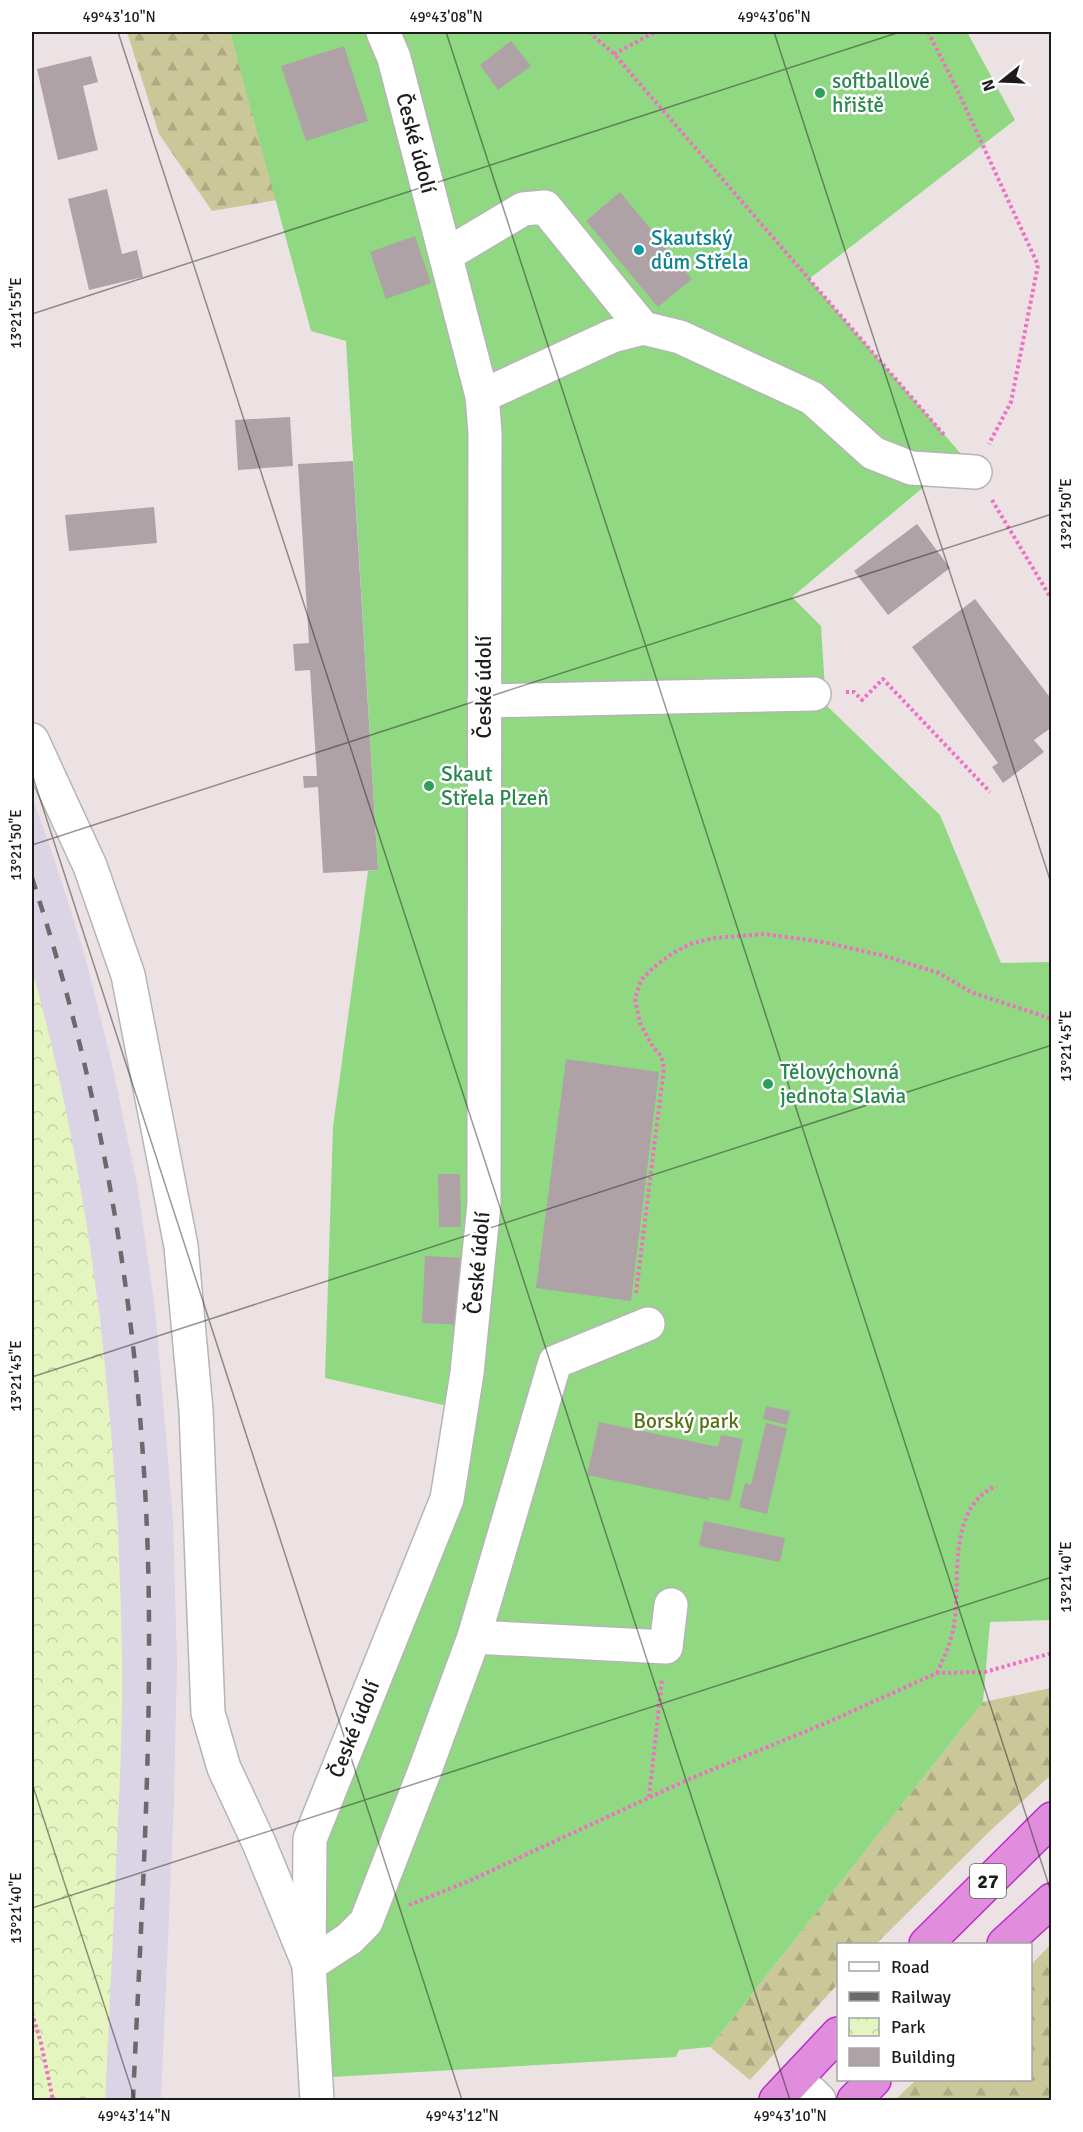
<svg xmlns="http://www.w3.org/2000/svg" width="1083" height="2132" font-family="Signika,sans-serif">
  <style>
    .railway { fill: #dbd4e5 }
    .forest { fill: url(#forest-firs) }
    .park { fill: url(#park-crowns) }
    .pitch { fill: #91d883 }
    .building { fill: #aea2a6 }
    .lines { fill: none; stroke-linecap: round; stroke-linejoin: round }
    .minor-casing { stroke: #b5b5b5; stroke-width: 36 }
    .highway-casing { stroke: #ba2dcc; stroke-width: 36 }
    .path { stroke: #f16ec6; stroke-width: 4; stroke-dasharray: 3 3; stroke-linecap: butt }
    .minor { stroke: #fff; stroke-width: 33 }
    .highway { stroke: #e08ddd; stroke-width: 33 }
    .rail { stroke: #6a6a6a; stroke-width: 4.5; stroke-dasharray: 12 12; stroke-linecap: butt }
    .ticks { fill: none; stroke: #1c1c1c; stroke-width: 1.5; stroke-opacity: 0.45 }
    .leisure-dot { fill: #2e9e5b; stroke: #fff; stroke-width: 2 }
    .culture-dot { fill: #0f9aa8; stroke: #fff; stroke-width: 2 }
    .labels { text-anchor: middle; stroke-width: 5; stroke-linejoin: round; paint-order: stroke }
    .shield { fill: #fff; stroke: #606060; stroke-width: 1.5 }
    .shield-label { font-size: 20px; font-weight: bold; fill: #1c1c1c }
    .leisure-label { font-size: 21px; fill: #27864d; stroke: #fff; text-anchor: start }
    .street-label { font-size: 21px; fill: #1c1c1c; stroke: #fff }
    .culture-label { font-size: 21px; fill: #0d838f; stroke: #fff; text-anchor: start }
    .park-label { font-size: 21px; fill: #547211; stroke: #fff }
    .neatline { fill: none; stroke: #1c1c1c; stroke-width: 2 }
    .ticks-label { font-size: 15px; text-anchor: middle; fill: #1c1c1c }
  </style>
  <defs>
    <pattern id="forest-firs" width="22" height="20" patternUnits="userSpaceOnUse" patternTransform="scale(1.5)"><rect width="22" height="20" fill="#cac799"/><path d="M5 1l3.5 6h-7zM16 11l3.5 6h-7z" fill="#adaa83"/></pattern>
    <pattern id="park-crowns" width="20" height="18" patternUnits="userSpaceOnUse" patternTransform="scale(1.5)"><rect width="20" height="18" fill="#e5f5c0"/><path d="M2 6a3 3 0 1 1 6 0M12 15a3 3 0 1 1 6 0" fill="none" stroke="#c4d1a4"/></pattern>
  </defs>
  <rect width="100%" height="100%" fill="#ede2e3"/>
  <polygon class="railway" points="32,796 56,864 85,956 112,1064 137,1184 155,1308 173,1519 177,1662 174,1801 161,2100 105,2100 119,1799 122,1662 118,1522 100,1315 58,1076 32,969"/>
  <g class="forest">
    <polygon points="127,32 230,32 277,200 212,211 159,134"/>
    <polygon points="1051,1688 1051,1775 991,1830 876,1944 838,1944 838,1984 750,2080 710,2047 983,1702"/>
    <polygon points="1051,1944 1051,2100 895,2100 916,2080 1030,2080 1031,1965"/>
  </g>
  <path class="park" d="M32,969C94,1194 118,1427 122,1660C123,1726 119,1794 116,1860C113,1940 109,2020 105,2100H32Z"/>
  <polygon class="pitch" points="230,32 967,32 1015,120 809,279 962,455 792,597 821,626 826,705 940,815 1001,963 1051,962 1051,1620 990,1622 983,1702 710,2047 679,2050 676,2057 315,2078 310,1839 447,1499 461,1409 325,1378 333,1127 368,871 378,870 346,341 311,331"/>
  <g class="building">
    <polygon points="511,41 531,66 498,90 480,65"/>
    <polygon points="344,46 368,121 306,141 281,66"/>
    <polygon points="91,56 98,82 83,86 98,150 58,160 37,69"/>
    <polygon points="107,189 122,254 137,250 143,277 89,290 68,199"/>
    <polygon points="620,192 692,279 658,307 586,221"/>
    <polygon points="415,236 431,283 386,299 370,252"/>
    <polygon points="290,417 293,466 238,470 235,420"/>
    <polygon points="353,461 378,870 323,873 318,787 304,788 303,776 317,776 310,670 295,671 293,644 309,643 298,464"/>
    <polygon points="154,507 157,543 69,551 65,515"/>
    <polygon points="917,524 950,568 888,615 854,571"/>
    <polygon points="975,599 1052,700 1052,727 1034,740 1044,752 1003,783 992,767 998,763 912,647"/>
    <polygon points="566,1059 659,1072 631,1301 536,1288"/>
    <polygon points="438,1174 460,1174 461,1227 439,1227"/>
    <polygon points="425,1256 464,1258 461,1325 422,1323"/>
    <polygon points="766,1406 790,1411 787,1425 763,1419"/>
    <polygon points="599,1422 718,1447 721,1435 743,1439 730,1501 709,1497 709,1500 587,1475"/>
    <polygon points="766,1423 787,1428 767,1514 739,1507 745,1483 751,1485"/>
    <polygon points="704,1521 785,1538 780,1562 699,1546"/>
  </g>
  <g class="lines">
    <g class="minor-casing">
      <g id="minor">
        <polyline points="446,255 523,209 545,207 643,328"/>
        <polyline points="482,396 612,336 643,328 680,337 812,398 873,453 911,468 975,472"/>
        <polyline points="484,701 814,694"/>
        <polyline points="32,740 90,866 128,975 181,1246 196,1410 208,1713 224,1768 259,1843 309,1965 349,1939 366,1922 425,1770 474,1637 666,1647 671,1605"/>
        <polyline points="474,1637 555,1362 648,1324"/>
        <polyline points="797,2079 819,2100"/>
        <polyline points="317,2100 309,1965 310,1839 447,1499 467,1373 484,1204 485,432 482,396 394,58 383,32"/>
      </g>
    </g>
    <g class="highway-casing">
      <g id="highway">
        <polyline points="926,1944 1052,1819"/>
        <polyline points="1004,1944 1052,1900"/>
        <polyline points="776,2100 838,2034"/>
        <polyline points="854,2100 874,2080"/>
      </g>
    </g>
    <g class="path">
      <polyline points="589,32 614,54 945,436"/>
      <polyline points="928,32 955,85 1038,265 1011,402 989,444"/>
      <polyline points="614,54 655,32"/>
      <polyline points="992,500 1052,600"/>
      <polyline points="846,692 854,692 862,700 883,679 990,792"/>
      <polyline points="636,1293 664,1067 661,1056 653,1047 640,1023 635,999 641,980 654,967 673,953 690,944 714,938 764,934 823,942 881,955 939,973 971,992 1052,1019"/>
      <path d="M937,1673C944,1657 951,1643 954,1625C961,1582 946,1508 996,1486"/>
      <polyline points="649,1797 662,1679"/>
      <polyline points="409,1905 469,1881 687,1780 826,1723 937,1673 985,1672 1052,1653"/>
      <polyline points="32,2013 41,2043 53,2100"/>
    </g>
    <use href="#minor" class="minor"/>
    <use href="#highway" class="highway"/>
    <path class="rail" d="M32,878C111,1117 148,1372 149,1623C150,1782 140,1942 133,2100"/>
  </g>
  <path class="ticks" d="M118,32L790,2100M446,32L1052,1895M774,32L1052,886M32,314L900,32M32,774L462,2100M32,845L1052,514M32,1377L1052,1045M32,1783L135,2100M32,1908L1052,1577"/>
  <g class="leisure-dot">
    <circle cx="820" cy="93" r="6"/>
    <circle cx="429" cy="786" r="6"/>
    <circle cx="768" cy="1084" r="6"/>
  </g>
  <circle class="culture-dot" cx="639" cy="250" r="6"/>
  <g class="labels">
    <rect class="shield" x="970" y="1864" width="36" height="34" rx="4.5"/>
    <g class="shield-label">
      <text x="988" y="1888">27</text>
    </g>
    <g class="leisure-label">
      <text x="832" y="88">softballové<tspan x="832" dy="24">hřiště</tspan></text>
      <text x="441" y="781">Skaut<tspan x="441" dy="24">Střela Plzeň</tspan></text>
      <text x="780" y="1079">Tělovýchovná<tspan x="780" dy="24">jednota Slavia</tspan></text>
    </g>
    <g class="street-label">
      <text transform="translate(416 143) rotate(75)" y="7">České údolí</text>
      <text transform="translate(484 687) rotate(-90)" y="7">České údolí</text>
      <text transform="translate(478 1263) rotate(-85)" y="7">České údolí</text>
      <text transform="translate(354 1729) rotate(-68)" y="7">České údolí</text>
    </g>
    <g class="culture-label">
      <text x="651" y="245">Skautský<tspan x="651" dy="24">dům Střela</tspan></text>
    </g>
    <g class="park-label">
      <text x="686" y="1428">Borský park</text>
    </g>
  </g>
  <rect width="1083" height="2132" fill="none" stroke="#ffffff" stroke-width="66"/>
  <rect x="837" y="1943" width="195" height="138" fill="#ffffff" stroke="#a4a4a4" stroke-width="1.5"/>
  <rect x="849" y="1962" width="30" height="9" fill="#ffffff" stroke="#a4a4a4" stroke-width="1.5"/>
  <text x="891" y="1973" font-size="18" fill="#1c1c1c">Road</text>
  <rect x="849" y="1992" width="30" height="9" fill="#6a6a6a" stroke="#a4a4a4" stroke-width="1.5"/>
  <text x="891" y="2003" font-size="18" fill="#1c1c1c">Railway</text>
  <rect x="849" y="2018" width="30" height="18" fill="url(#park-crowns)" stroke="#a4a4a4" stroke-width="1.5"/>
  <text x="891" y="2033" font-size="18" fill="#1c1c1c">Park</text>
  <rect x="849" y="2048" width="30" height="18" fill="#aea2a6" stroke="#a4a4a4" stroke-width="1.5"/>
  <text x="891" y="2063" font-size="18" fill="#1c1c1c">Building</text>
  <g transform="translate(1002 81) rotate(252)" stroke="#ffffff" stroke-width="4.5" paint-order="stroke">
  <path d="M0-4.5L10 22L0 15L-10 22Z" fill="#1c1c1c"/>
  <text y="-9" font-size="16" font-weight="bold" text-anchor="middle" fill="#1c1c1c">N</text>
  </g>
  <rect x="33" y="33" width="1017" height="2066" class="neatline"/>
  <g class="ticks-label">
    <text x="119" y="22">49°43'10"N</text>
    <text x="446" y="22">49°43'08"N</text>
    <text x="774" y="22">49°43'06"N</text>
    <text transform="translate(16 313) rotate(-90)" y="5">13°21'55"E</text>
    <text transform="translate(1066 514) rotate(-90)" y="5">13°21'50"E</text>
    <text transform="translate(16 845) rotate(-90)" y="5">13°21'50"E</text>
    <text transform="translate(1066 1046) rotate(-90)" y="5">13°21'45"E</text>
    <text transform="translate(16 1376) rotate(-90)" y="5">13°21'45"E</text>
    <text transform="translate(1066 1577) rotate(-90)" y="5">13°21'40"E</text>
    <text transform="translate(16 1908) rotate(-90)" y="5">13°21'40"E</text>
    <text x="134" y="2121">49°43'14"N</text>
    <text x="462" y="2121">49°43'12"N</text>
    <text x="790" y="2121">49°43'10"N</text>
  </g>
</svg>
